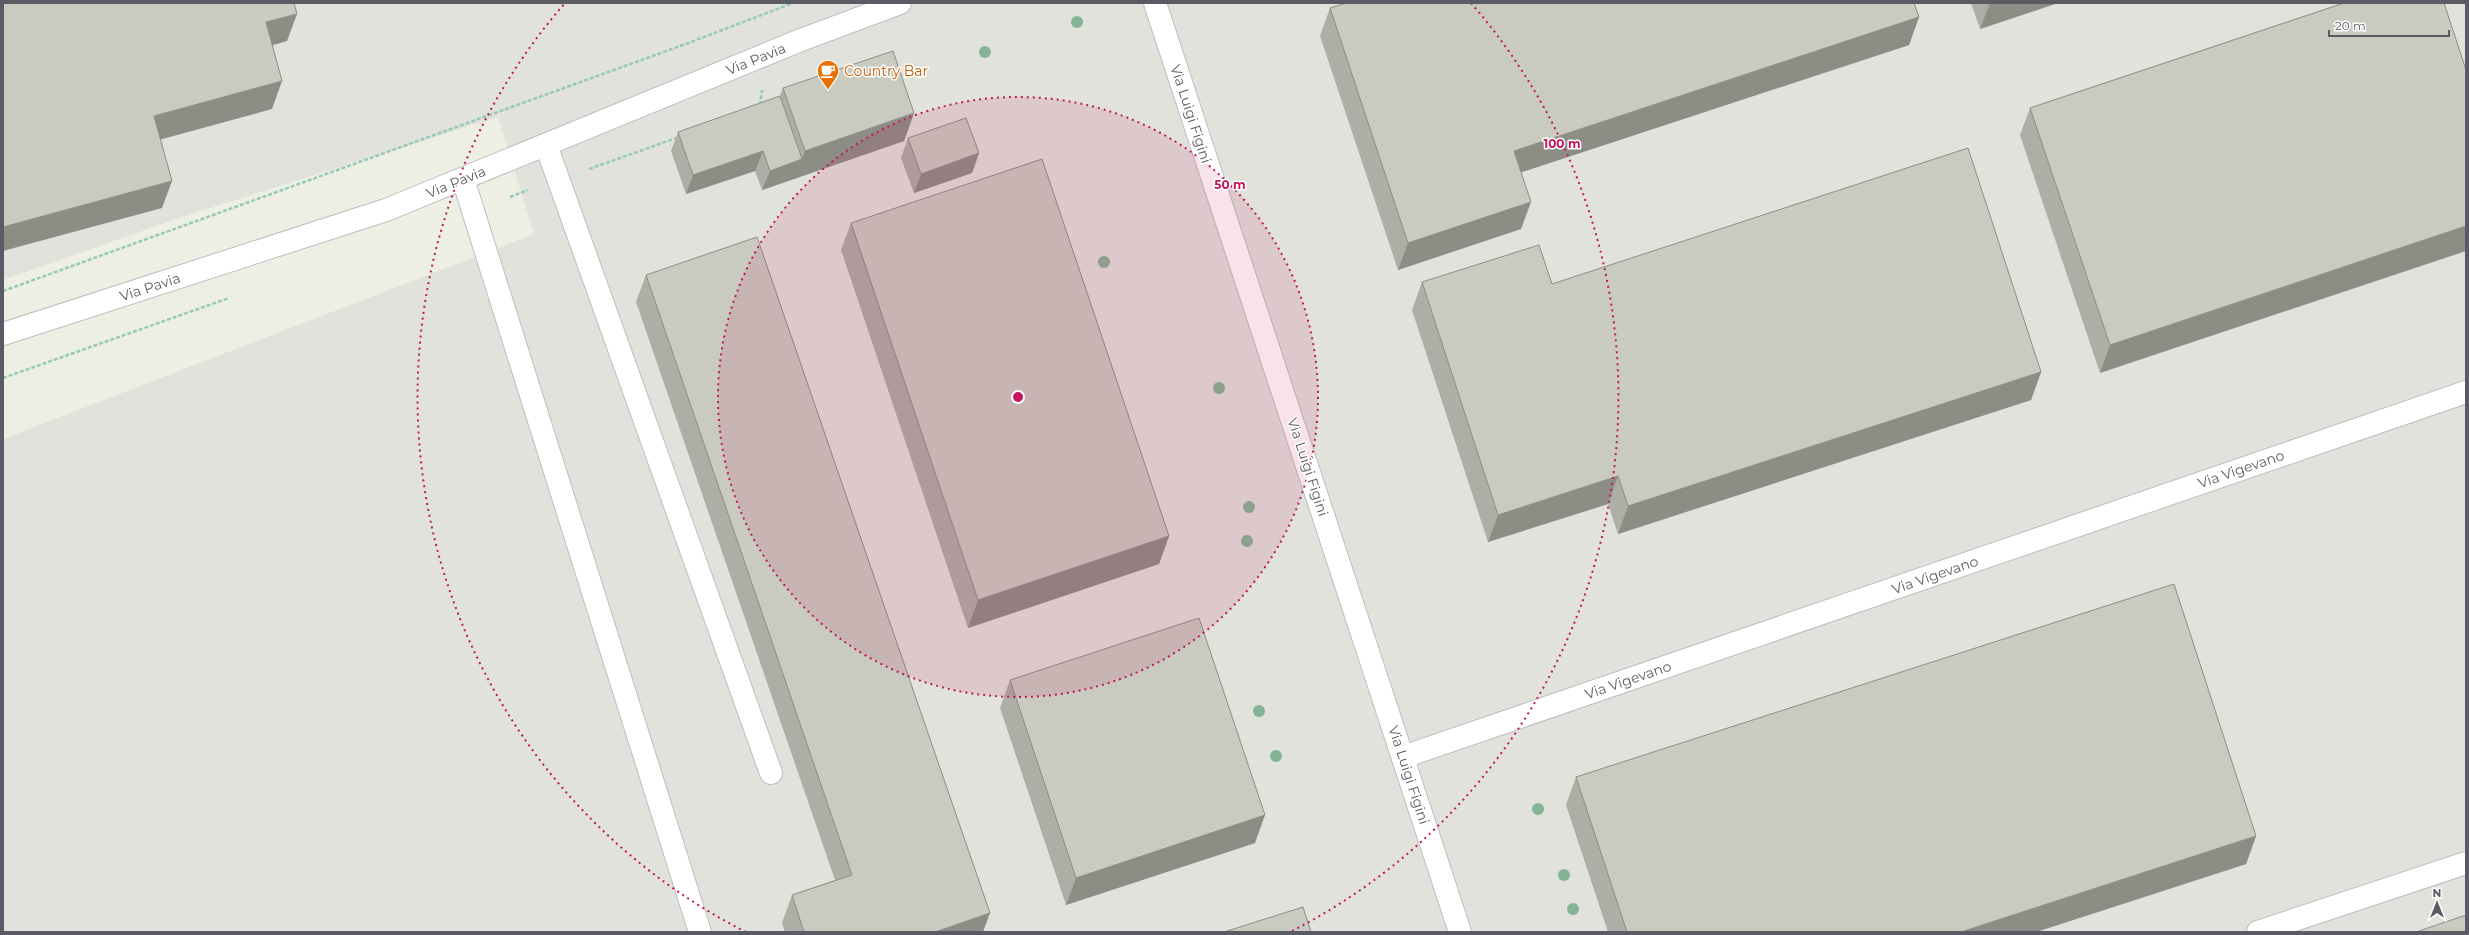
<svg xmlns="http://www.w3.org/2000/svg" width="2469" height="935" font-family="Montserrat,sans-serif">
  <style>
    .industrial { fill: #e1e2db }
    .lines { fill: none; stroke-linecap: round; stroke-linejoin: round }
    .minor-casing { stroke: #bebdc5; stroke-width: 24 }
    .path { stroke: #96c9bb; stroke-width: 2.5; stroke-dasharray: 4 2; stroke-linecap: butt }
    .minor { stroke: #fff; stroke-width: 22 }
    .tree { fill: #84b395 }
    .wall { fill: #adaea5 }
    .shaded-wall { fill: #8d8d86 }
    .building { fill: #c9cac0; stroke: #8d8d86 }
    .ring { fill: none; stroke: #c2185b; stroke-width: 2; stroke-dasharray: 2 4 }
    .labels { text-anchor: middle; stroke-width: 3; stroke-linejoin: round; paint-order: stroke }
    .street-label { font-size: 14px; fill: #5b5b65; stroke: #fff }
    .food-label { font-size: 14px; fill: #c56008; stroke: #fff; text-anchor: start }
    .centre { fill: #c2185b; stroke: #fff; stroke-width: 2 }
    .ring-label { font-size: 12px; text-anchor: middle; font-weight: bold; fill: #c2185b; stroke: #fff; stroke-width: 3; stroke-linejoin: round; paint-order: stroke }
  </style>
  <rect width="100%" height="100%" fill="#edefe3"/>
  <polygon class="industrial" points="3,3 2466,3 2466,932 3,932 3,439 534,234 498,117 179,218 3,280"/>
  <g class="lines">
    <g class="minor-casing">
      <g id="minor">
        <polyline points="1155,3 1460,932"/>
        <polyline points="546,145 771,773"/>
        <polyline points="463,179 700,932"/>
        <polyline points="3,334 386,210 801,40 900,3"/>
        <polyline points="1403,757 2466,392"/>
        <polyline points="2258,932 2466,863"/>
      </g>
    </g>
    <g class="path">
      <polyline points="760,105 762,90"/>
      <polyline points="589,169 679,137"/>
      <polyline points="510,197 528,190"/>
      <polyline points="3,291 683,45 793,3"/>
      <polyline points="3,378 229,298"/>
    </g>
    <use href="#minor" class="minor"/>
  </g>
  <g class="tree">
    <circle cx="1077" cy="22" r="6"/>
    <circle cx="985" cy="52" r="6"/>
    <circle cx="1104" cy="262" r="6"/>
    <circle cx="1219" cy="388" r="6"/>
    <circle cx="1249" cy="507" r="6"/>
    <circle cx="1247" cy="541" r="6"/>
    <circle cx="1259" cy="711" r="6"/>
    <circle cx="1276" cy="756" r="6"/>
    <circle cx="1538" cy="809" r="6"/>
    <circle cx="1564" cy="875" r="6"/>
    <circle cx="1573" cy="909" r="6"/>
  </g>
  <g class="wall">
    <polygon points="1971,3 2058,3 1980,29"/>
    <polygon points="2344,3 2100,373 2020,135 2030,108"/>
    <polygon points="1330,8 1919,17 1909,45 1521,172 1521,229 1398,270 1320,36"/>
    <polygon points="783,88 914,113 904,141 762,190 755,171 686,194 671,151 678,132 780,96"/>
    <polygon points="908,138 979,153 972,173 914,193 901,158"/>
    <polygon points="851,223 1169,536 1159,564 968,628 841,250"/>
    <polygon points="646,275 983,932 785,932 782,923 792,895 835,880 636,302"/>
    <polygon points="1422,282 1552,284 2041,372 2031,400 1618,534 1608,504 1488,542 1412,310"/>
    <polygon points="1010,680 1255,843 1066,905 1000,708"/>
    <polygon points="1576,777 2256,836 2246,864 2036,932 1608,932 1566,805"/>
  </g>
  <g class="shaded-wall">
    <polygon points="1990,3 2058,3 1980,29"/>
    <polygon points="297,14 287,41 256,50 266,22"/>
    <polygon points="1919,17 1909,45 1504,178 1514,151"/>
    <polygon points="282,81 272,109 144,144 154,116"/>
    <polygon points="914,113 904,141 762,190 770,171 802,159 805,151"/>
    <polygon points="763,151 755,171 686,194 693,175"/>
    <polygon points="979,153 972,173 914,193 921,174"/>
    <polygon points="172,181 162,208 3,251 3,227"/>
    <polygon points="1531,202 1521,229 1398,270 1408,243"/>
    <polygon points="2466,226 2466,251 2100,373 2110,345"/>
    <polygon points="2041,372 2031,400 1618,534 1628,506"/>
    <polygon points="1618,476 1608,504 1488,542 1498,515"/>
    <polygon points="1169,536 1159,564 968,628 978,600"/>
    <polygon points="1265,815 1255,843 1066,905 1076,878"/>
    <polygon points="2256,836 2246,864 2036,932 1961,932"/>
    <polygon points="990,913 983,932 935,932"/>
  </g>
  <g class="building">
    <polygon points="3,3 294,3 297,14 266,22 282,81 154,116 172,181 3,227"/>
    <polygon points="1346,3 1914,3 1919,17 1514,151 1531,202 1408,243 1330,8"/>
    <polygon points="2344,3 2444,3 2466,70 2466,226 2110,345 2030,108"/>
    <polygon points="893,51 914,113 805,151 783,88"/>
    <polygon points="780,96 802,159 770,171 763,151 693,175 678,132"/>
    <polygon points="966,118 979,153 921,174 908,138"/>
    <polygon points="1968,148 2041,372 1628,506 1618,476 1498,515 1422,282 1539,245 1552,284"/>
    <polygon points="1042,159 1169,536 978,600 851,223"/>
    <polygon points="757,237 990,913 935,932 804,932 792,895 852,875 646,275"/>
    <polygon points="2174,584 2256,836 1961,932 1627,932 1576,777"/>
    <polygon points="1199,618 1265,815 1076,878 1010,680"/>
    <polygon points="1303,907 1311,932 1224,932"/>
    <polygon points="2466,915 2466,932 2420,932 2419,931"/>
  </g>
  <circle cx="1018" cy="397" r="300" fill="#c2185b" fill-opacity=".12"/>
  <g class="ring">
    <circle cx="1018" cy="397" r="300"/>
    <path d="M746 932A600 600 0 0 1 565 3M1471 3A600 600 0 0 1 1290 932"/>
  </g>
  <defs>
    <g id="cafe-pin" transform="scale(1.15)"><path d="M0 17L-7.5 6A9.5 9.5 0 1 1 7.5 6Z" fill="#e8710a" stroke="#fff"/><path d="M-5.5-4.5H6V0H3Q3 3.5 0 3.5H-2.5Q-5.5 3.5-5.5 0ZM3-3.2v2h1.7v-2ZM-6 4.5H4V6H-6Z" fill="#fff"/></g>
  </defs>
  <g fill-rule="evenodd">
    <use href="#cafe-pin" x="828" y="71"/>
  </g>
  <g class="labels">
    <g class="street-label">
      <text transform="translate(756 59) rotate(-22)" y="5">Via Pavia</text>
      <text transform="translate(1191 114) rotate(72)" y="5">Via Luigi Figini</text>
      <text transform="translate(456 182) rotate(-22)" y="5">Via Pavia</text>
      <text transform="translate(150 287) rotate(-18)" y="5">Via Pavia</text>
      <text transform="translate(1308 467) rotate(72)" y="5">Via Luigi Figini</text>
      <text transform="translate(2241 469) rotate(-19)" y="5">Via Vigevano</text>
      <text transform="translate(1935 575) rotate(-19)" y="5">Via Vigevano</text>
      <text transform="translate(1628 680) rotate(-19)" y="5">Via Vigevano</text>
      <text transform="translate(1409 775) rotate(72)" y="5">Via Luigi Figini</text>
    </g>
    <g class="food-label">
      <text x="844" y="76">Country Bar</text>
    </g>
  </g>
  <circle cx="1018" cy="397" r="6" class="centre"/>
  <g class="ring-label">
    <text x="1562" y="148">100 m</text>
    <text x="1230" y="189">50 m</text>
  </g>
  <rect width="2469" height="935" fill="none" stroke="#5b5b65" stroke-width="8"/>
  <g transform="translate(2437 903)" stroke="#ffffff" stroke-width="3" paint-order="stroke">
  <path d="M0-3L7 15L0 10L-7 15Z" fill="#5b5b65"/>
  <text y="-6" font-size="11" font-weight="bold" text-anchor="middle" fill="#5b5b65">N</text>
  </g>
  <path d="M2329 30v6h120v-6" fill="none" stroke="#5b5b65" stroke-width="2"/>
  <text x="2335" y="30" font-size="12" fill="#5b5b65" stroke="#ffffff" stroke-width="3" paint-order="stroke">20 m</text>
</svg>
